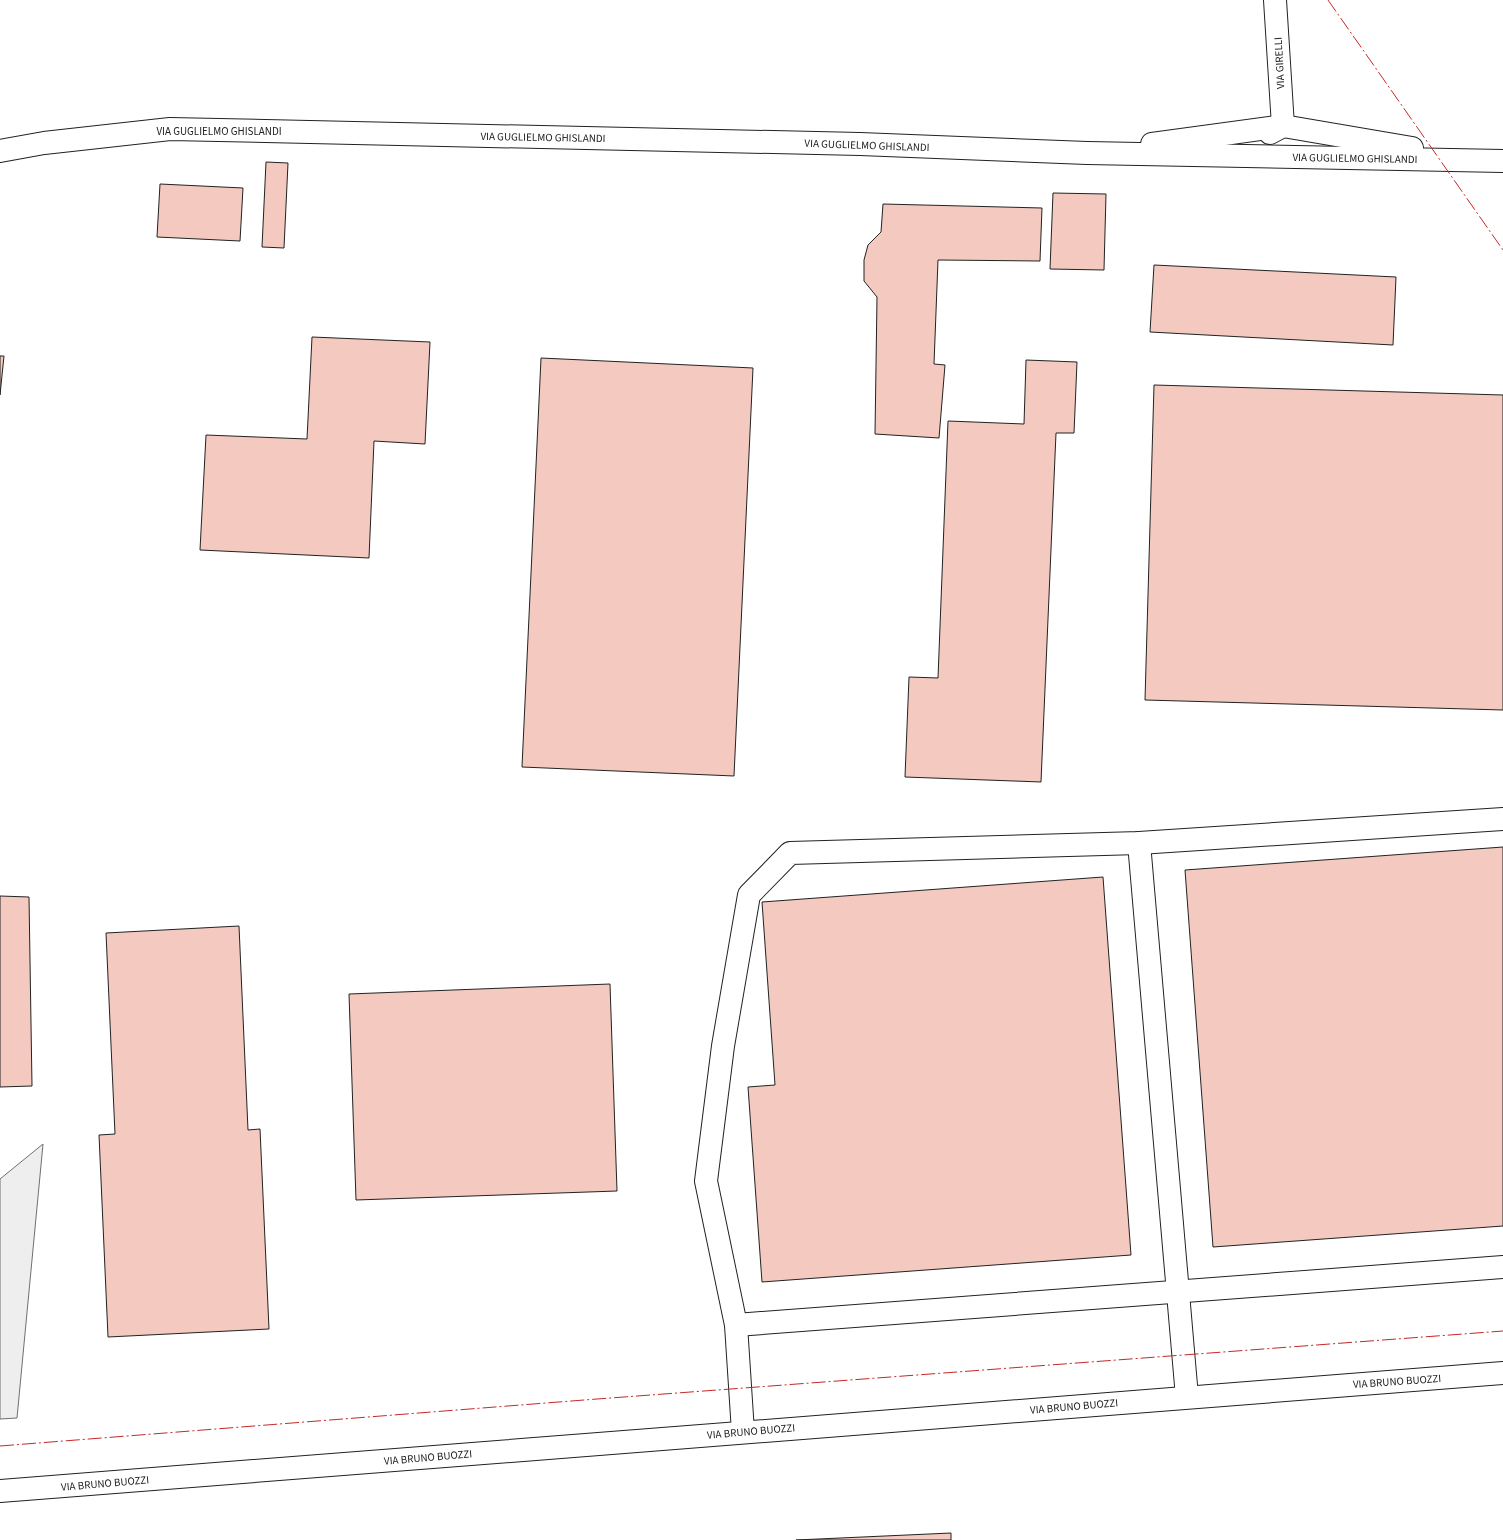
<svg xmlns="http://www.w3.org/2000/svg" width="1503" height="1540" font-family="'Source Sans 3',sans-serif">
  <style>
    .green { fill: #eee; stroke: #6f6f6f }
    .building { fill: #f3c9c0; stroke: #222 }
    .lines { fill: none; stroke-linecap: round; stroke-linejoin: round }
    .minor-casing { stroke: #222; stroke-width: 24 }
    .minor { stroke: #fff; stroke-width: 22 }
    .power { stroke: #c62828; stroke-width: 1; stroke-dasharray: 14 3 2 3; stroke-linecap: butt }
    .labels { text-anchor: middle; stroke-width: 3; stroke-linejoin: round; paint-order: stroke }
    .street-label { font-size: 11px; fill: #222; stroke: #fff }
  </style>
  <rect width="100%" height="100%" fill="#fff"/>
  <polygon class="green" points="43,1144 17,1418 0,1419 0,1179"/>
  <g class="building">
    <polygon points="266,162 288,163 284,248 262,247"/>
    <polygon points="160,184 243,188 240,241 157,237"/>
    <polygon points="1053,193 1106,194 1104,270 1050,269"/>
    <polygon points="883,204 1042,208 1040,261 938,260 934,364 945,365 939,438 875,434 877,297 864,281 864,260 868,245 881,232"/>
    <polygon points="1154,265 1396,277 1393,345 1150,332"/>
    <polygon points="312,337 430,342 425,444 374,441 369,558 200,550 206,435 307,439"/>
    <polygon points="0,356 4,356 0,395"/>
    <polygon points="541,358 753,368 734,776 522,767"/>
    <polygon points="1026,360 1077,362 1074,433 1056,433 1041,782 905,777 909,677 938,678 948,421 1024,424"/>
    <polygon points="1154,385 1503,395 1503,710 1145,700"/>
    <polygon points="1503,847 1503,1226 1213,1247 1185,870"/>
    <polygon points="1103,877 1131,1255 762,1282 748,1087 775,1085 762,902"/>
    <polygon points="0,896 29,897 32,1086 0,1087"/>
    <polygon points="239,926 248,1130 260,1129 269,1329 108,1337 99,1135 115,1134 106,933"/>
    <polygon points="610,984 617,1191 356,1200 349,994"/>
    <polygon points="951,1533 951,1540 796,1540"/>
  </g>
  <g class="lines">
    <g class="minor-casing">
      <g id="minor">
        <polyline points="1270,133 1283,126 1275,0"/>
        <polyline points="1152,144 1283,126 1412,148"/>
        <polyline points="0,151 44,143 170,129 860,144 1087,153 1503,161"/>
        <polyline points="1503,819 1139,843 790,853 749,895 723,1046 706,1181 736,1325 1503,1267"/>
        <polyline points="1139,843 1187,1397"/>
        <polyline points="736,1325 743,1432"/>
        <polyline points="0,1491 1503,1373"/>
      </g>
    </g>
    <use href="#minor" class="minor"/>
    <g class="power">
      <polyline points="1328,0 1503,250"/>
      <polyline points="0,1446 584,1400 1503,1331"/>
    </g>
  </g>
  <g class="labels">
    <g class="street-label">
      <text transform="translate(1279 63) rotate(-93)" y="4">VIA GIRELLI</text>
      <text x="219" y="135">VIA GUGLIELMO GHISLANDI</text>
      <text transform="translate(543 137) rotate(1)" y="4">VIA GUGLIELMO GHISLANDI</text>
      <text transform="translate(867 145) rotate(2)" y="4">VIA GUGLIELMO GHISLANDI</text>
      <text transform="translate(1355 158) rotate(1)" y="4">VIA GUGLIELMO GHISLANDI</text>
      <text transform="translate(1397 1381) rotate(-4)" y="4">VIA BRUNO BUOZZI</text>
      <text transform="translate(1074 1406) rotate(-5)" y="4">VIA BRUNO BUOZZI</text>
      <text transform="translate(751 1431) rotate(-5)" y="4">VIA BRUNO BUOZZI</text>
      <text transform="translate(428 1457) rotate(-5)" y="4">VIA BRUNO BUOZZI</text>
      <text transform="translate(105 1483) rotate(-5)" y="4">VIA BRUNO BUOZZI</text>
    </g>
  </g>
</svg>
